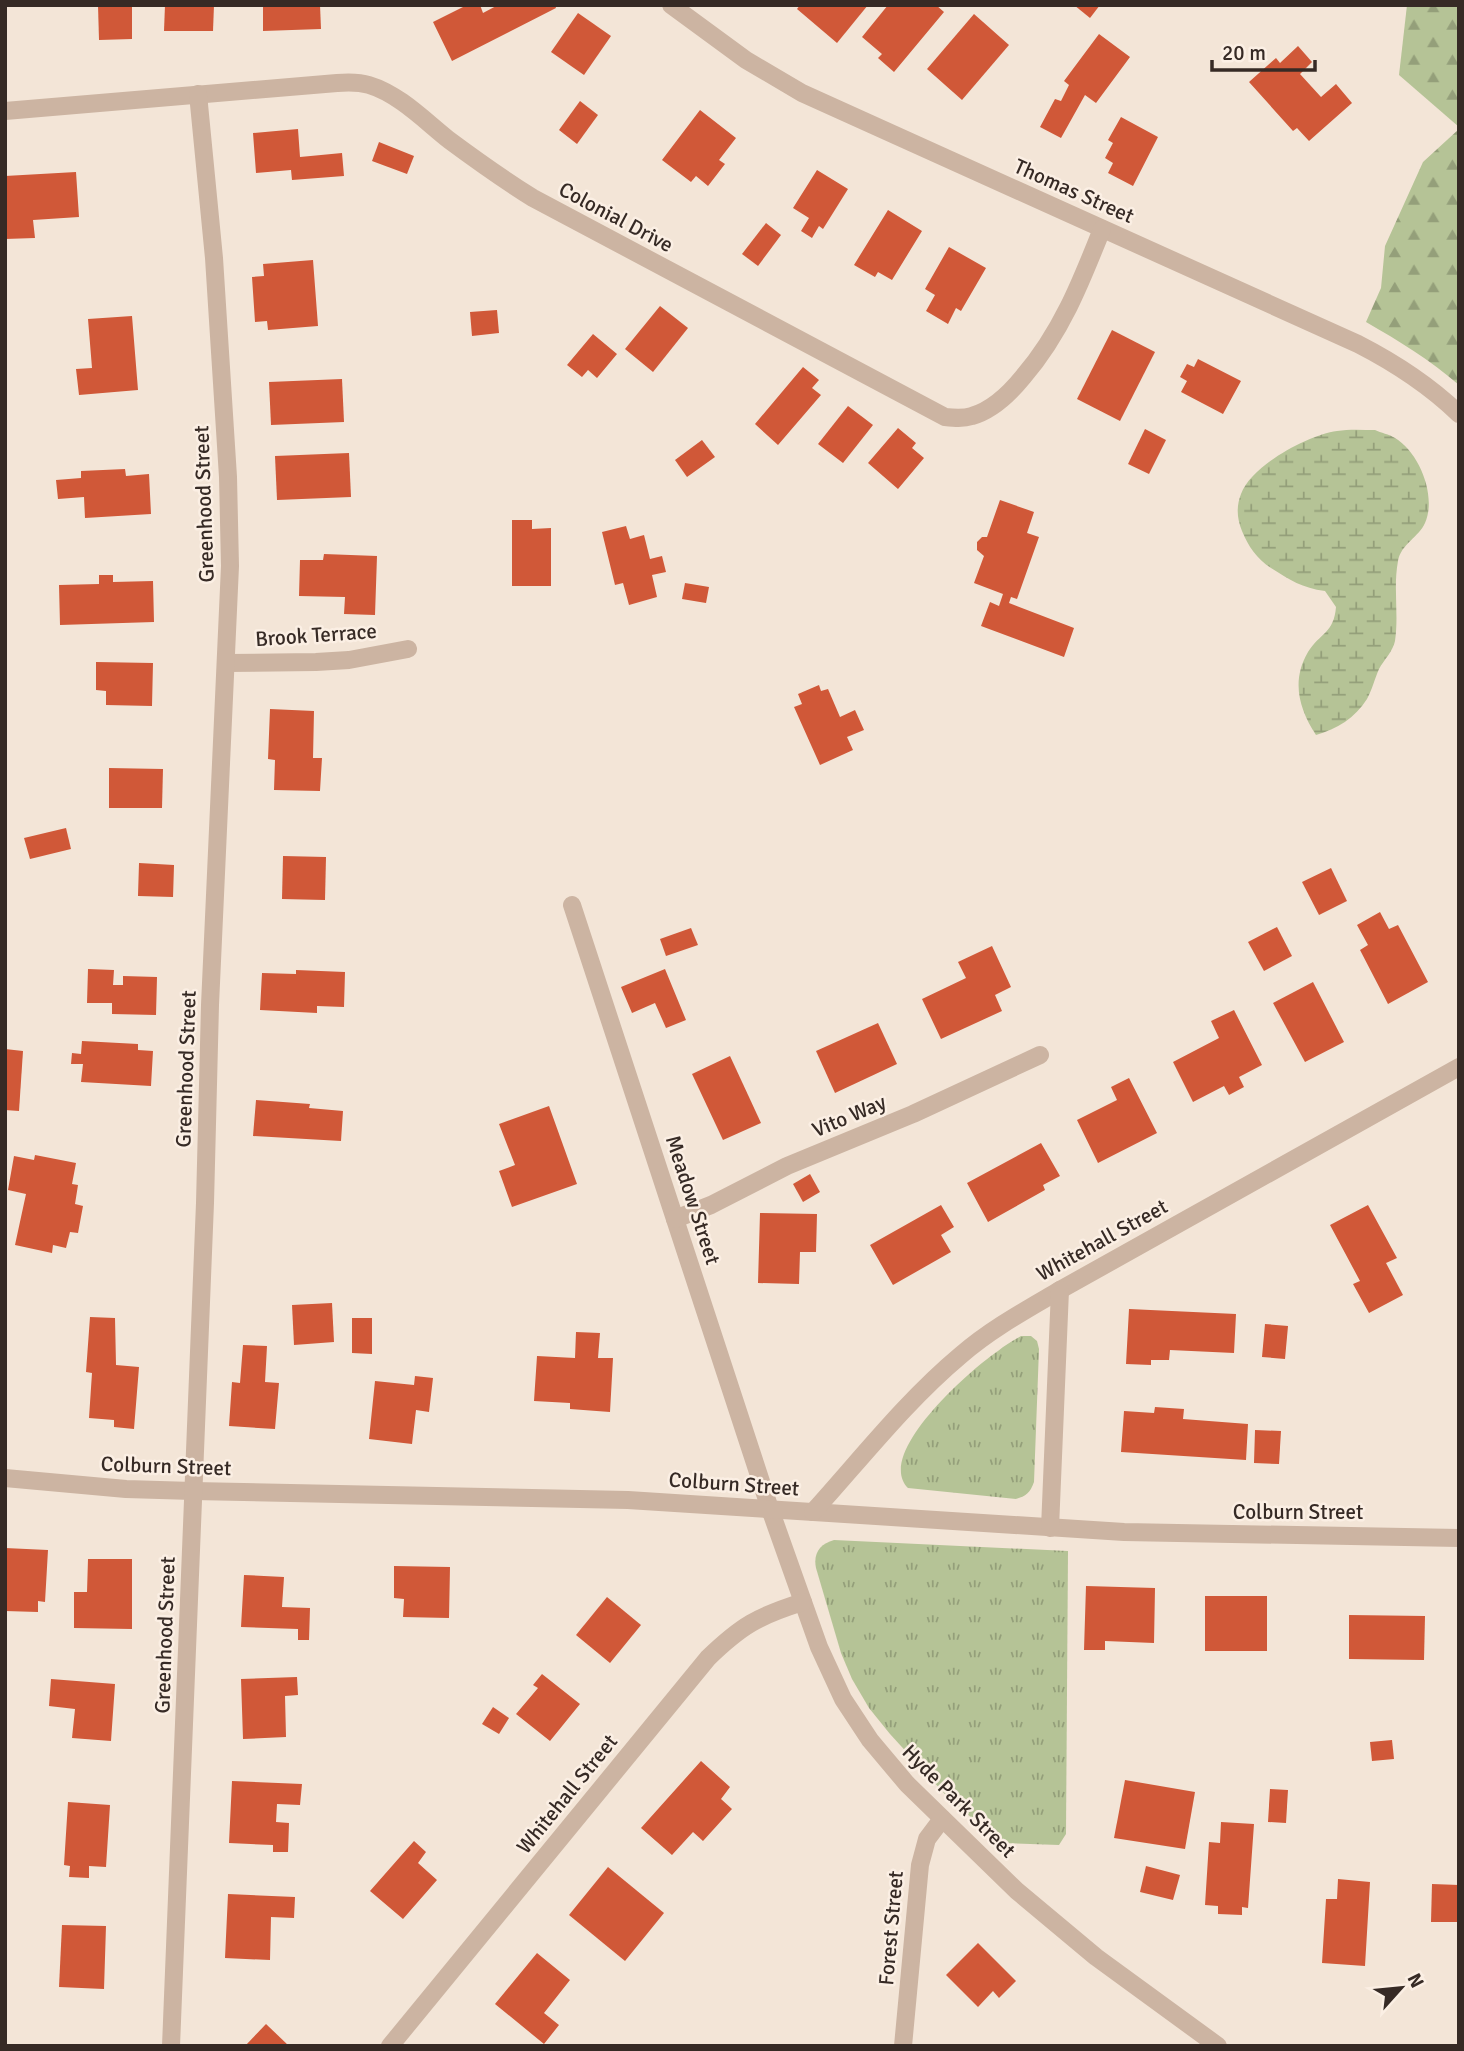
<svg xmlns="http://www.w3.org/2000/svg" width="1464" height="2051" font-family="Signika,sans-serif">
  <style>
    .forest { fill: url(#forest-firs) }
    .wetland { fill: url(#wetland-marsh) }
    .park { fill: url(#park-tufts) }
    .building { fill: #d05838 }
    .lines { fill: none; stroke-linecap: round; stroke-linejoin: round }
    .street { stroke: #ccb4a2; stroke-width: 18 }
    .labels { text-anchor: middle; stroke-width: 5; stroke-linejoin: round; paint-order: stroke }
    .street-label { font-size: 21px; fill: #362a25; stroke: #fbefe4 }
  </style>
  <defs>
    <pattern id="forest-firs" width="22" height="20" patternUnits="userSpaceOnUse" patternTransform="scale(1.75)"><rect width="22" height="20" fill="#b5c396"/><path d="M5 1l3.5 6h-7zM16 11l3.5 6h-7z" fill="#949f7a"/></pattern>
    <pattern id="wetland-marsh" width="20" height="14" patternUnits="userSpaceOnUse" patternTransform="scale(1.75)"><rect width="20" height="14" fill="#b5c396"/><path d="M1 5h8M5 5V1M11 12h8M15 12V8" fill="none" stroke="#949f7a"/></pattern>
    <pattern id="park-tufts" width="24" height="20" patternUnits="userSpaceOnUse" patternTransform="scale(1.75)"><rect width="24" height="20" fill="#b5c396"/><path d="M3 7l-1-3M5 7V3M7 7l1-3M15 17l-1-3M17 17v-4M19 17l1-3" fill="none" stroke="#949f7a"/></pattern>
  </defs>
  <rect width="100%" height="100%" fill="#f3e5d7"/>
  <g class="forest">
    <polygon points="1407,5 1459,5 1459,127 1399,75"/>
    <path d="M1459,129V385C1430,360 1399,341 1366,322L1381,288L1385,246L1423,162Z"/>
  </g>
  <path class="wetland" d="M1375,430C1381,433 1389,434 1395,438C1419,452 1437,496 1425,523C1419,537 1401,544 1398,561C1393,588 1399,614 1395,641C1393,651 1384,660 1379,669C1375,678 1372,690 1367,699C1355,718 1337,729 1316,735C1299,709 1291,681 1308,652C1320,633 1334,633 1336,607L1325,591C1302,588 1290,580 1271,568C1257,559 1248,546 1242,531C1237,519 1236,507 1241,494C1252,465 1308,435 1337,431C1349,429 1363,430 1375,430Z"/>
  <g class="park">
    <path d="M1021,1336H1031L1037,1341L1039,1349L1034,1482C1030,1493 1026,1496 1016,1499L908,1488C874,1454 971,1369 998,1351C1005,1345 1013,1341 1021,1336Z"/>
    <path d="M834,1540L1068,1551L1066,1834L1059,1845L1004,1843L953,1803L890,1734L869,1708L852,1679L841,1653L816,1568C813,1553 820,1544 834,1540Z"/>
  </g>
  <g class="building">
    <polygon points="98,5 132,5 132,39 99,40"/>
    <polygon points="165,5 214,5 213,31 164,31"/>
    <polygon points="263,5 320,5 321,29 263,31"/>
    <polygon points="467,5 480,5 483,13 498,5 555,5 556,8 452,61 433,22"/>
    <polygon points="800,5 868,5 837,43 797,9"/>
    <polygon points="888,5 936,5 944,12 894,72 878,58 882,54 862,37"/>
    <polygon points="1074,5 1100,5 1090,18"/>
    <polygon points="578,13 611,36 584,75 551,52"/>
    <polygon points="974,14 1009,45 962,100 927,69"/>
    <polygon points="1099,34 1130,57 1096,103 1085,95 1061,138 1040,127 1055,99 1061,101 1069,85 1064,81"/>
    <polygon points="1298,46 1312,62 1300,74 1321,97 1336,84 1352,103 1309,141 1297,128 1293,131 1249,82 1276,58 1280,63"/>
    <polygon points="580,101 598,115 577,144 559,130"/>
    <polygon points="700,110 736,138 719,160 725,164 708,186 696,176 691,182 662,160"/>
    <polygon points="1121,117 1158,137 1133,186 1108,173 1113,163 1105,158 1113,143 1108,140"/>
    <polygon points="298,129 300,157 342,153 344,176 292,180 291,170 256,173 253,133"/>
    <polygon points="379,142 414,156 407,174 372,161"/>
    <polygon points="817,170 848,189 823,229 819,226 812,238 801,231 809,218 793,208"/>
    <polygon points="76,172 79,217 33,220 35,238 5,239 5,176"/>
    <polygon points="888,210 922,231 892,280 878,272 875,277 854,265"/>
    <polygon points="766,223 781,235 758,266 742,254"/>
    <polygon points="949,247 986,268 961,311 956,308 948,324 926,311 935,295 925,289"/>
    <polygon points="313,260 318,326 268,330 267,321 255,322 252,277 264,276 263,264"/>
    <polygon points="660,306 688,328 653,372 625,349"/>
    <polygon points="497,310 499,333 472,336 470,312"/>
    <polygon points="132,316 138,390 79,395 76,369 92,368 88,319"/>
    <polygon points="1112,330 1155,352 1120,421 1077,399"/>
    <polygon points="593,334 617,354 597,378 588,370 582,377 567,365"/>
    <polygon points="1198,359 1241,381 1223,414 1181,392 1187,381 1180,377 1187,364 1194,367"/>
    <polygon points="803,367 819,380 812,388 821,395 778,445 755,424"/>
    <polygon points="342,379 344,422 271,425 269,382"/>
    <polygon points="848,406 873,425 843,463 818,444"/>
    <polygon points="898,428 916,443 912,448 924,458 898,489 868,463"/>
    <polygon points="1145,429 1166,440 1149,474 1128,464"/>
    <polygon points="702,440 715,457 687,477 675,460"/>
    <polygon points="349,453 351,497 277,500 275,456"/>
    <polygon points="125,469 126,476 149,474 151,514 85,518 84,497 58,499 56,480 81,478 81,471"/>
    <polygon points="1000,500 1034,512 1027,533 1039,537 1017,599 1011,597 1009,603 1074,628 1064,657 981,626 990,602 999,606 1003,594 974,583 984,556 977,550 977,542 982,537 987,537"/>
    <polygon points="512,520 532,520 532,529 551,528 551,586 512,586"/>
    <polygon points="626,526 630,539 644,535 650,559 662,556 666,572 652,575 657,597 629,605 623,583 615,585 602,532"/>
    <polygon points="324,554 377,556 375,615 344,614 345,597 299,596 300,560 323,560"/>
    <polygon points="99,575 113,575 113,582 153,581 154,622 60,625 59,585 99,584"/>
    <polygon points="685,583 709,587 706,603 682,599"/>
    <polygon points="96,662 153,663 152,706 106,705 106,691 96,690"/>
    <polygon points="819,685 821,691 828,689 840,717 855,710 864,730 847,737 853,750 820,765 794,707 802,704 798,694"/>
    <polygon points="270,709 314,711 313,758 322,758 320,791 274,790 275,760 268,759"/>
    <polygon points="109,768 163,769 162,808 109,808"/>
    <polygon points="66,828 71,849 30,859 24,838"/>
    <polygon points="283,856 326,857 325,900 282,899"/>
    <polygon points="139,863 174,865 173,897 138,896"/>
    <polygon points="1331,868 1347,901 1319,915 1302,882"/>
    <polygon points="1380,912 1389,929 1398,925 1428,982 1388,1004 1360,950 1368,945 1357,925"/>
    <polygon points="1277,927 1292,956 1264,971 1248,942"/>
    <polygon points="691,928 698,945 666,956 660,939"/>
    <polygon points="992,946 1011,987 995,995 1002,1011 941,1039 922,999 966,978 958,962"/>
    <polygon points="88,969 114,970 113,985 123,985 123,976 157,977 156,1015 112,1014 112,1003 87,1003"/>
    <polygon points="665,969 686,1020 666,1028 655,1003 632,1013 621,987"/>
    <polygon points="296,970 345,972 344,1007 317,1006 317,1013 260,1010 262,973 296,974"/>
    <polygon points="1313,982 1344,1042 1305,1062 1273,1003"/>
    <polygon points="1234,1010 1262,1065 1239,1077 1244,1087 1229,1095 1224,1086 1193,1102 1173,1062 1219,1038 1211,1021"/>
    <polygon points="878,1023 897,1064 835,1093 816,1051"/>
    <polygon points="82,1041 138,1044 138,1050 153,1051 151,1086 81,1082 83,1064 71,1064 72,1053 81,1054"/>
    <polygon points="5,1049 23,1051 19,1111 5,1110"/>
    <polygon points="730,1056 761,1123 723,1140 692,1074"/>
    <polygon points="1129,1078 1157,1133 1098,1163 1077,1120 1117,1100 1111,1087"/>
    <polygon points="256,1100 310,1104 309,1108 343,1111 341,1141 253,1136"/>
    <polygon points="549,1106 577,1184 512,1207 499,1171 515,1165 499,1124"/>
    <polygon points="1041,1143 1060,1176 1043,1185 1045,1190 988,1222 967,1183"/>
    <polygon points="35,1155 76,1163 72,1184 78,1185 75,1204 83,1206 78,1233 70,1232 66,1248 53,1245 52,1253 15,1245 26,1194 8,1190 14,1156 34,1160"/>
    <polygon points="810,1174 820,1192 803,1202 793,1184"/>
    <polygon points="941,1205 954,1227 941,1235 951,1252 893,1285 870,1245"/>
    <polygon points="1368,1205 1397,1258 1386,1263 1403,1295 1369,1313 1353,1284 1360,1281 1330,1225"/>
    <polygon points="760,1213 817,1214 816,1252 800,1252 799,1284 758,1283"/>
    <polygon points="332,1303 334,1342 294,1345 292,1305"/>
    <polygon points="1129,1309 1236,1314 1234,1353 1170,1350 1169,1360 1151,1360 1151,1365 1126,1364"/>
    <polygon points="90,1317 115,1318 116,1365 139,1367 134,1429 114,1427 114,1420 89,1418 92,1373 86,1372"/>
    <polygon points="352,1318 372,1318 372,1354 352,1353"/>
    <polygon points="1265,1324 1288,1326 1285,1359 1262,1357"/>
    <polygon points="576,1332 600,1333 598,1358 613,1358 610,1412 570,1409 570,1403 534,1401 537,1356 575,1358"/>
    <polygon points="243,1345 267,1346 265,1382 279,1383 275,1429 229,1426 232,1382 240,1383"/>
    <polygon points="415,1376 433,1378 429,1412 416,1410 412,1444 369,1439 375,1381 414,1385"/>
    <polygon points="1155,1407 1184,1409 1183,1419 1248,1424 1246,1460 1121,1452 1124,1411 1154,1413"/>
    <polygon points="1255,1430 1281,1431 1279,1464 1254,1463"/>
    <polygon points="5,1548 48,1550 45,1602 38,1601 38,1612 5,1611"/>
    <polygon points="88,1559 132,1559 132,1629 74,1628 74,1592 87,1592"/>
    <polygon points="394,1566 450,1567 449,1618 403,1617 404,1599 394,1598"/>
    <polygon points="244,1575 284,1577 282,1607 310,1608 309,1640 298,1640 298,1629 241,1627"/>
    <polygon points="1086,1586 1155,1588 1154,1643 1105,1641 1105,1650 1084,1650"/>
    <rect x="1205" y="1596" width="62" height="55"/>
    <polygon points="607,1597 641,1625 610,1663 576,1635"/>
    <polygon points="1349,1615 1425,1616 1424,1660 1349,1659"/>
    <polygon points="542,1674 580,1704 550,1741 516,1714 538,1688 533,1685"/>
    <polygon points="297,1677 298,1695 285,1696 286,1737 243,1739 241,1679"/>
    <polygon points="51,1679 115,1684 111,1741 72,1738 75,1709 49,1706"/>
    <polygon points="493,1707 509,1718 499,1734 482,1724"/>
    <polygon points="1392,1740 1394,1759 1372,1761 1370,1742"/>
    <polygon points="701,1761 730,1787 721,1799 732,1809 703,1841 693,1832 672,1855 641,1828"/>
    <polygon points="1125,1780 1195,1792 1185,1849 1114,1838"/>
    <polygon points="232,1781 302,1784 300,1805 277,1804 276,1822 289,1823 288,1852 273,1852 273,1845 229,1843"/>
    <polygon points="1270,1789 1288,1790 1286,1823 1268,1822"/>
    <polygon points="68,1802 110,1805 106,1867 89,1866 89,1878 69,1877 70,1866 64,1865"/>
    <polygon points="1221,1822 1254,1824 1248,1908 1242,1907 1242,1915 1218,1914 1218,1906 1205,1905 1209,1842 1220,1843"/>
    <polygon points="414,1841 426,1852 418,1863 437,1880 403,1919 370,1891"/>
    <polygon points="1146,1866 1180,1875 1173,1900 1140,1892"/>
    <polygon points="608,1867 664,1913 625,1961 569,1915"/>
    <polygon points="1338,1879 1370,1882 1365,1966 1322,1963 1326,1899 1337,1899"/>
    <polygon points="1432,1884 1459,1885 1459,1922 1431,1922"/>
    <polygon points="228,1894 295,1897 294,1918 271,1917 270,1960 225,1958"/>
    <polygon points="62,1925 106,1926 104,1989 59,1987"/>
    <polygon points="978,1943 1016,1981 999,1998 993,1991 978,2007 946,1975"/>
    <polygon points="537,1953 570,1980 544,2013 559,2025 544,2044 495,2004"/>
    <polygon points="266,2024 289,2046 245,2046"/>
  </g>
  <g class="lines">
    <g class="street">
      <path d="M671,5L746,60L802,93L1358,344C1395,363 1429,385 1459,414"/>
      <path d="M5,111L337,83C349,82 359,82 369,85C399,94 425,121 449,140C476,160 504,180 533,198L945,417C954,418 963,419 972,416C993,410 1010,393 1023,377C1061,333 1081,282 1102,229"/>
      <polyline points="226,663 316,662 349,660 408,649"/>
      <polyline points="572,905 770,1509 819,1647 843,1699 870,1740 907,1784 1017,1891 1096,1957 1218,2046"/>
      <polyline points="675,1219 711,1205 787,1166 913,1114 1040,1055"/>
      <polyline points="5,1478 126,1489 193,1491 628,1500 1124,1532 1459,1538"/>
      <path d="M813,1512C861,1459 906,1401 961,1355C991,1329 1026,1310 1060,1290L1459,1067"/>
      <polyline points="1050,1528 1060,1290"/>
      <polyline points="171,2046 205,1203 210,1005 230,566 228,477 214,258 198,94"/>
      <path d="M390,2046L708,1658C741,1626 758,1616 803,1602"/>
      <polyline points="903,2046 920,1865 927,1839 942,1819"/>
    </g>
  </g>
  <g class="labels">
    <g class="street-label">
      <text transform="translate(1074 191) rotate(24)" y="7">Thomas Street</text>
      <text transform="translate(616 217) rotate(28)" y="7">Colonial Drive</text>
      <text transform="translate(204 504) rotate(-92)" y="7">Greenhood Street</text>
      <text transform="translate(316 635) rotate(-4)" y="7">Brook Terrace</text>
      <text transform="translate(186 1069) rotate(-88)" y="7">Greenhood Street</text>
      <text transform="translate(849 1116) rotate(-23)" y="7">Vito Way</text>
      <text transform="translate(693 1200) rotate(72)" y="7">Meadow Street</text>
      <text transform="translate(1102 1240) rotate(-29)" y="7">Whitehall Street</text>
      <text transform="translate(166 1466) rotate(2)" y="7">Colburn Street</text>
      <text transform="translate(734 1484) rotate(4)" y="7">Colburn Street</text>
      <text x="1298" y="1519">Colburn Street</text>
      <text transform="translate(165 1635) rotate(-88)" y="7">Greenhood Street</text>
      <text transform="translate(567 1794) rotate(-51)" y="7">Whitehall Street</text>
      <text transform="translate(959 1801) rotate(45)" y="7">Hyde Park Street</text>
      <text transform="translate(891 1928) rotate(-85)" y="7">Forest Street</text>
    </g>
  </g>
  <rect width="1464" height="2051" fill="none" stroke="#362a25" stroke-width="14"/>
  <g transform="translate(1401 1988) rotate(63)" stroke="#fbefe4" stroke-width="5" paint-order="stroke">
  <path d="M0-5L12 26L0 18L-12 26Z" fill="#362a25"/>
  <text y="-10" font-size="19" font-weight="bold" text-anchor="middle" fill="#362a25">N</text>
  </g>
  <path d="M1212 60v10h103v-10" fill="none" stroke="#362a25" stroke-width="3.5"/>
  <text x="1222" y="60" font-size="21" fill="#362a25" stroke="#fbefe4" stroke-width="5" paint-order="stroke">20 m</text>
</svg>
